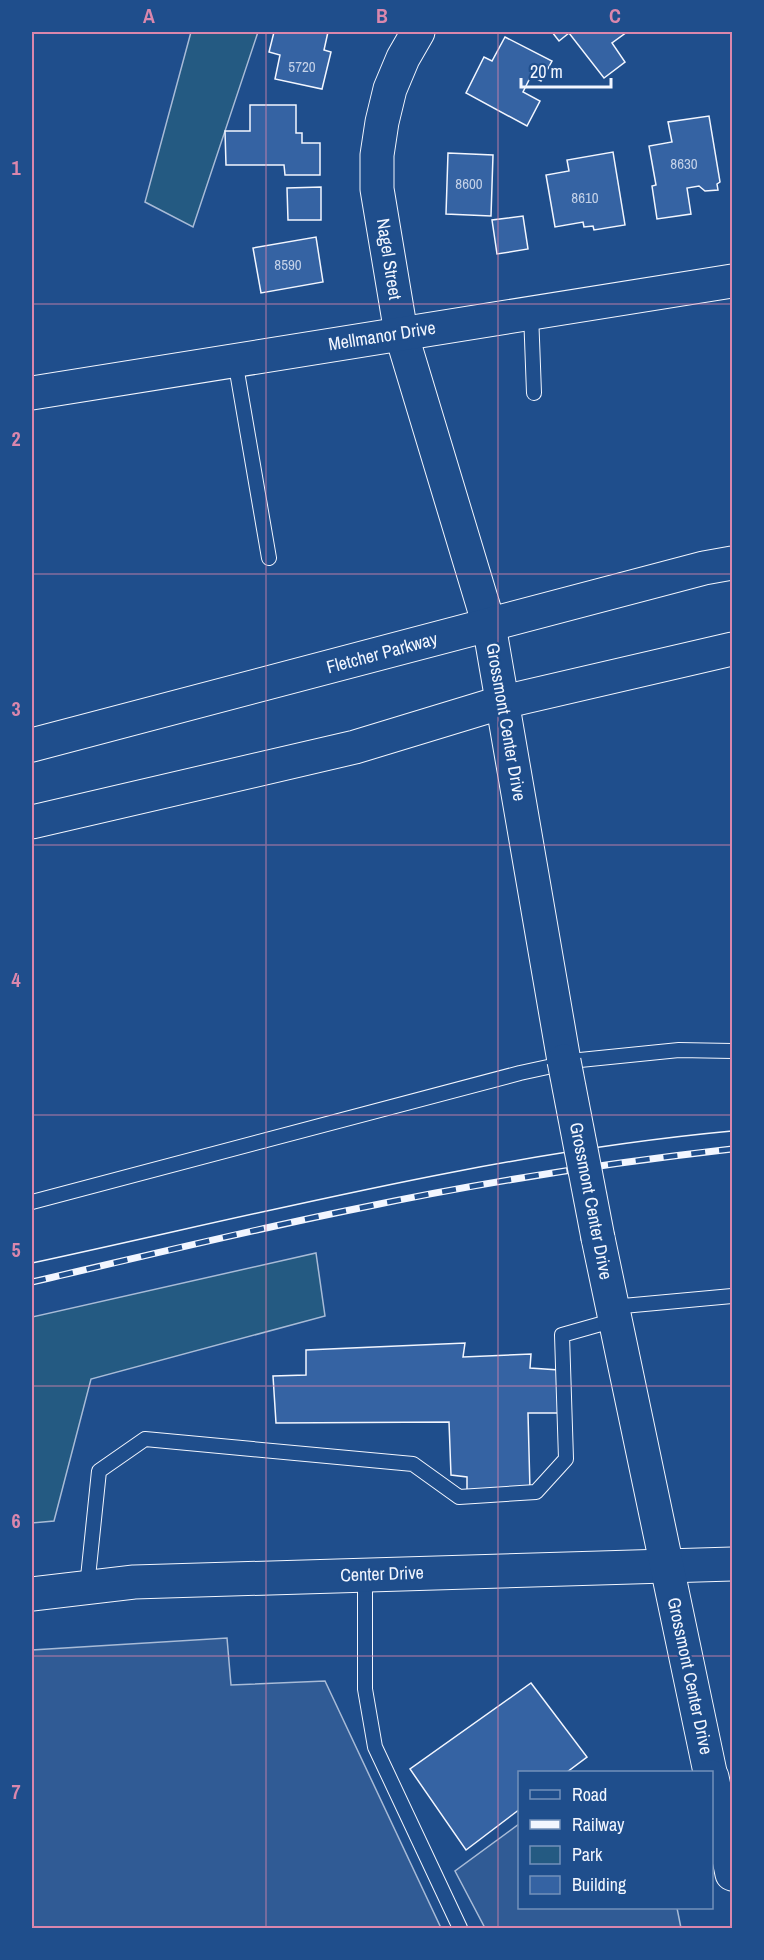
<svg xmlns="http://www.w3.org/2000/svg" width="764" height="1960" font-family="'Archivo Narrow',sans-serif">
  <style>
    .green { fill: #245a82; stroke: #a8bbd7; stroke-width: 1.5 }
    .parking { fill: #305b95; stroke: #a8bbd7; stroke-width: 1.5 }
    .building { fill: #3563a3; stroke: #f2f6ff; stroke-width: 1.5 }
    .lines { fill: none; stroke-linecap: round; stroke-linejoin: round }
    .service-casing { stroke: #f2f6ff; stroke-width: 16 }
    .tertiary-casing { stroke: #f2f6ff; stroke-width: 35 }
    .secondary-casing { stroke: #f2f6ff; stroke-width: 35 }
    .primary-casing { stroke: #f2f6ff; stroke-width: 35 }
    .service { stroke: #1f4e8c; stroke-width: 14 }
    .tertiary { stroke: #1f4e8c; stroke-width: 33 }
    .secondary { stroke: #1f4e8c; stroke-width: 33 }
    .primary { stroke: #1f4e8c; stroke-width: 33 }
    .tram { stroke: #f2f6ff; stroke-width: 1.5 }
    .rail-casing { stroke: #f2f6ff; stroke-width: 7 }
    .rail { stroke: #1f4e8c; stroke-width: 4.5; stroke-dasharray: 14; stroke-linecap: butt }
    .secondary-bridge-casing { stroke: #f2f6ff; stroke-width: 35; stroke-linecap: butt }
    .secondary-bridge { stroke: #1f4e8c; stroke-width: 33 }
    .grid { fill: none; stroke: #da87ad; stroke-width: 1.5; stroke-opacity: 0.55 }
    .labels { text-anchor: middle; stroke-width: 4.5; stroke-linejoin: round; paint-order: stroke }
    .number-label { font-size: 15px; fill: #c3d1e8 }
    .street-label { font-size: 18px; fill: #f2f6ff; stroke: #1f4e8c }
    .neatline { fill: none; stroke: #da87ad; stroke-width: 2 }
    .grid-label { font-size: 20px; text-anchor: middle; font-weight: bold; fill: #da87ad }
  </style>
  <rect width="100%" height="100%" fill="#1f4e8c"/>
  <g class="green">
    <polygon points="191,32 258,32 193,227 145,202"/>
    <polygon points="316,1253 325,1316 91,1379 54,1521 32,1523 32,1317"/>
  </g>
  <g class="parking">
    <polygon points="227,1638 231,1685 325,1681 441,1928 32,1928 32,1650"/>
    <polygon points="519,1824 520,1908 677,1908 681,1928 485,1928 455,1871"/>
  </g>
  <g class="building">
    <polygon points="274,32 328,32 324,50 331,52 322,89 275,79 280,55 269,52"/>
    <polygon points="552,32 627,32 612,43 625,62 604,78 569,33 559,41"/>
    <polygon points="505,37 552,61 541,81 531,76 523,92 540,101 527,126 466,93 484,57 492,61"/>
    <polygon points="250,105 296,105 296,133 302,133 302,143 320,143 320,175 285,175 284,165 226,165 225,131 250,131"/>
    <polygon points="709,116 720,182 717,184 718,190 705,191 699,186 687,188 691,214 657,219 652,186 656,185 649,146 672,142 668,122"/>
    <polygon points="613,152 625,225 594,230 593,226 584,227 583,222 555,227 546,175 569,171 567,160"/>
    <polygon points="448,153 493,155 491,216 446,214"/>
    <polygon points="321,187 321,220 288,220 287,188"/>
    <polygon points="523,216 528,249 497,254 492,220"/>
    <polygon points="316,237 323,282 261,293 253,248"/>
    <polygon points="465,1343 463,1357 531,1354 530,1368 559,1370 562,1413 528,1413 530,1490 467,1493 467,1477 451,1475 449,1422 276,1423 273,1376 306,1375 306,1350"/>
    <polygon points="531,1683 587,1757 567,1772 520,1772 520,1809 466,1850 410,1769"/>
  </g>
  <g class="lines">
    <g class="service-casing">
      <g id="service">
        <polyline points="531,313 534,393"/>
        <polyline points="235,360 269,558"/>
        <polyline points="32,1202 520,1073 580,1060 679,1050 732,1051"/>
        <polyline points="612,1307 732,1296"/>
        <polyline points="365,1575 365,1689 375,1747 460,1928"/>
        <polyline points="87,1587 99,1471 145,1439 413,1464 459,1497 536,1492 566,1459 562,1335 615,1320"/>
      </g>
    </g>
    <g class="tertiary-casing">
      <g id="tertiary">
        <polyline points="418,32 403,58 390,89 382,122 377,155 377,189 401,333 489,625"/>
        <polyline points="32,393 732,281"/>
        <polyline points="32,1594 134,1582 732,1564"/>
      </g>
    </g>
    <g class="secondary-casing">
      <g id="secondary">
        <polyline points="489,625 564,1061"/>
        <polyline points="598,1238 710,1772"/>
        <polyline points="712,1777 732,1874"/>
      </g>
    </g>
    <g class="primary-casing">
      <g id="primary">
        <polyline points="32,745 704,568 732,563"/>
        <polyline points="32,822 355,747 503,702 732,649"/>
      </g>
    </g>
    <use href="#service" class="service"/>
    <use href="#tertiary" class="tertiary"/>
    <use href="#secondary" class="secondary"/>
    <use href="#primary" class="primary"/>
    <path class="tram" d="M32,1263C264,1213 495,1153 732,1131"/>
    <g class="rail-casing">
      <path id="rail" d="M32,1282C141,1257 250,1230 360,1208C483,1182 608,1163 732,1149"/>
    </g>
    <use href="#rail" class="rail"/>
    <g class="secondary-bridge-casing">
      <polyline id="secondary-bridge" points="564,1061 598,1238"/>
    </g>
    <use href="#secondary-bridge" class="secondary-bridge"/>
  </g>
  <path class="grid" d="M266,32V1928M498,32V1928M32,304H732M32,574H732M32,845H732M32,1115H732M32,1386H732M32,1656H732"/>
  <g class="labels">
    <g class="number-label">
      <text x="302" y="72">5720</text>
      <text x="684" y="169">8630</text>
      <text x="469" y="189">8600</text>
      <text x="585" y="203">8610</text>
      <text x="288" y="270">8590</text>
    </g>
    <g class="street-label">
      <text transform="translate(389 259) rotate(81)" y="6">Nagel Street</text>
      <text transform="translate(382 336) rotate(-9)" y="6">Mellmanor Drive</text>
      <text transform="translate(382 653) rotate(-15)" y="6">Fletcher Parkway</text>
      <text transform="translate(506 722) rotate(80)" y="6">Grossmont Center Drive</text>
      <text transform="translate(591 1201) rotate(79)" y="6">Grossmont Center Drive</text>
      <text transform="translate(382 1574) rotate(-2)" y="6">Center Drive</text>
      <text transform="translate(690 1676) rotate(78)" y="6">Grossmont Center Drive</text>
    </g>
  </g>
  <rect width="764" height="1960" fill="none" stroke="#1f4e8c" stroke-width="66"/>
  <rect x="518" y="1771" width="195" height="138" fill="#1f4e8c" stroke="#7391ba" stroke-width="1.5"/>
  <rect x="530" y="1790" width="30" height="9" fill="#1f4e8c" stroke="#7391ba" stroke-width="1.5"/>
  <text x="572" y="1801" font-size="18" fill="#f2f6ff">Road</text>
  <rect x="530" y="1820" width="30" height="9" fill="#f2f6ff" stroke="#7391ba" stroke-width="1.5"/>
  <text x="572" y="1831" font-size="18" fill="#f2f6ff">Railway</text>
  <rect x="530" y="1846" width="30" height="18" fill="#245a82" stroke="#7391ba" stroke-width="1.5"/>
  <text x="572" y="1861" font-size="18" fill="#f2f6ff">Park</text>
  <rect x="530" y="1876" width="30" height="18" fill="#3563a3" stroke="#7391ba" stroke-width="1.5"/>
  <text x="572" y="1891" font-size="18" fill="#f2f6ff">Building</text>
  <path d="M521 78v9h90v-9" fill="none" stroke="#f2f6ff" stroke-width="3"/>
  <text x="530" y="78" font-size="18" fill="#f2f6ff" stroke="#1f4e8c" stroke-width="4.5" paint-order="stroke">20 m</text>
  <rect x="33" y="33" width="698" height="1894" class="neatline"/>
  <g class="grid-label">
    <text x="149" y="23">A</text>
    <text x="382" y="23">B</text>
    <text x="615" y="23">C</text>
    <text x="16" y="175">1</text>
    <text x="16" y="446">2</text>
    <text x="16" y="716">3</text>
    <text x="16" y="987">4</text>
    <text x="16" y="1257">5</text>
    <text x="16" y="1528">6</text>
    <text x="16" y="1799">7</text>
  </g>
</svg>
